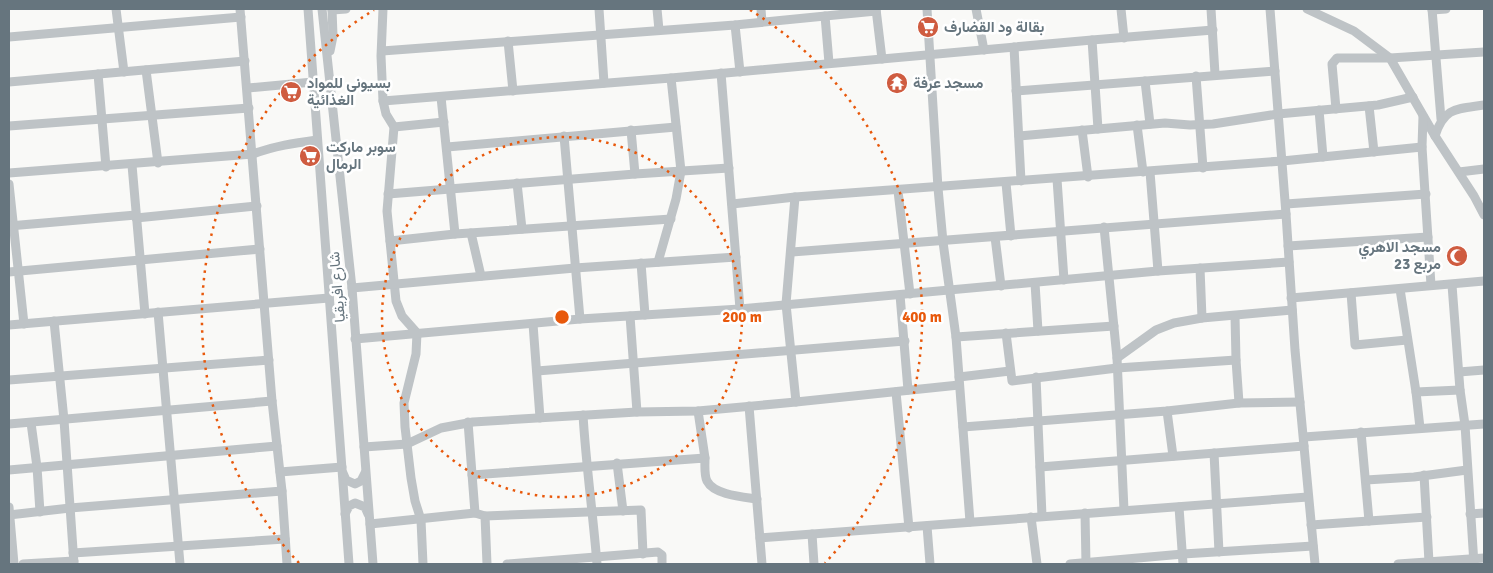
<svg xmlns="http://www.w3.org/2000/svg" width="1493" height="573" font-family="Signika,Vazirmatn,sans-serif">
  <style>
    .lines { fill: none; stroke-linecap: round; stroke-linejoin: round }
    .minor { stroke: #bec3c6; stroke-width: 9 }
    .ring { fill: none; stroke: #e8590c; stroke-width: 2.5; stroke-dasharray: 2.5 5 }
    .labels { text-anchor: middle; stroke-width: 5; stroke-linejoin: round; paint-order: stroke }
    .poi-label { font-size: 15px; font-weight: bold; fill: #66757e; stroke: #fff; text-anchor: start }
    .street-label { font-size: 15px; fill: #66757e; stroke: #fff }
    .centre { fill: #e8590c; stroke: #fff; stroke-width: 2.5 }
    .ring-label { font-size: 15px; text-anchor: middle; font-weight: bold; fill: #e8590c; stroke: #fff; stroke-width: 5; stroke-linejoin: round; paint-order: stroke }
  </style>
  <rect width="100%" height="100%" fill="#f9f9f7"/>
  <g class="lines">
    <g class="minor">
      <polyline points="116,9 124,72"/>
      <polyline points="240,9 272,401 282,491 287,564"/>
      <polyline points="308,9 349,564"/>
      <polyline points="322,9 352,288 373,564"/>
      <polyline points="383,9 381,56 383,101 386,114 394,127 387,211 396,301 402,316 417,333 416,354 404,403 405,427 411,478 415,501 421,520 423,564"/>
      <polyline points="599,9 604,83"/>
      <polyline points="657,9 659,30"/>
      <polyline points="761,9 762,22"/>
      <polyline points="876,9 882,59"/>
      <polyline points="927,9 938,188 943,242 956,337 970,522"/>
      <polyline points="976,9 984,50"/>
      <polyline points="1121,9 1124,38"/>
      <polyline points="1211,9 1215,74"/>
      <polyline points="1270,9 1286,214 1295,350 1315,564"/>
      <polyline points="1307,9 1354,31 1390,58 1435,136 1474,196 1484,215"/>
      <polyline points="1432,9 1441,119"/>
      <polyline points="332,10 346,9"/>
      <polyline points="1432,10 1446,9"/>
      <polyline points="825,16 829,63"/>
      <polyline points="735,25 740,72"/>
      <polyline points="9,37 241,17"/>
      <polyline points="1092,40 1098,129"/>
      <polyline points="508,41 513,91"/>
      <polyline points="1014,47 1021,181"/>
      <polyline points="330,51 333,36 332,9"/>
      <polyline points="382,51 735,25 876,11"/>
      <polyline points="146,70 158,163"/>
      <polyline points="721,73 740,309"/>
      <polyline points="98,74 106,167"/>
      <polyline points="1196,76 1203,168"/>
      <polyline points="1145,81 1150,124"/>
      <polyline points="9,82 245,61"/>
      <polyline points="248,88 313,82"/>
      <polyline points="1016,91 1275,71"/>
      <polyline points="441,97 455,234"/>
      <polyline points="383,101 671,78 1092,40 1213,30"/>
      <polyline points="1369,106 1374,152"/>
      <polyline points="1336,109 1332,64 1337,58 1390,58 1484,52"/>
      <polyline points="1319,110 1323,157"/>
      <polyline points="1423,116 1422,147 1431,285"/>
      <polyline points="1137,125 1143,172"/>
      <polyline points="9,126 249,108"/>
      <polyline points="394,127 444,122"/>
      <polyline points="631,130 635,174"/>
      <polyline points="1082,130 1088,177"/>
      <polyline points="564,136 580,319"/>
      <polyline points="1019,136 1165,123 1190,125 1213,124 1278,114 1378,105 1413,97"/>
      <path d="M1435,136C1444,107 1457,109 1484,105"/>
      <polyline points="447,147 676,127"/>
      <polyline points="132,165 145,314"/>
      <polyline points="1150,172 1158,271"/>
      <polyline points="1459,172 1484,169"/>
      <path d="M9,173L253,154C274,146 295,143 317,140"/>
      <polyline points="1057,179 1064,280"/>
      <polyline points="517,183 522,229"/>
      <polyline points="1006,183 1011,236"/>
      <polyline points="9,184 24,324"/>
      <polyline points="898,191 910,294"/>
      <polyline points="388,194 635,174 729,168"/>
      <polyline points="795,197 786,304 796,402"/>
      <polyline points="732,204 795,197 1282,161 1422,147"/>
      <polyline points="1286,204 1426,194"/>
      <polyline points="136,218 257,206"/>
      <polyline points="9,226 136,215"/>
      <polyline points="1104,227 1117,358 1124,510"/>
      <polyline points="471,233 481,276"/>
      <polyline points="995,237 1001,286"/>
      <polyline points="390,241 455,234 671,219"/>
      <polyline points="1288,246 1428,237"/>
      <polyline points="792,252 1286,214"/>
      <polyline points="658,262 676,199 681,171 671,78"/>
      <polyline points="641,263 645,315"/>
      <polyline points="1200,268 1202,318"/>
      <polyline points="9,272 260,249"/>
      <polyline points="1035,283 1038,331"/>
      <polyline points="1452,285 1460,390 1465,425 1474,564"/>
      <polyline points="352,288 575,268 736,257"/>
      <polyline points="1400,289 1416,392 1420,428"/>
      <polyline points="1351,293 1355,345 1407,340"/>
      <polyline points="900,295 908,390"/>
      <polyline points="1291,298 1484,281"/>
      <polyline points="158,312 180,564"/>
      <polyline points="630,316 637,412"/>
      <polyline points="1235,316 1236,360 1239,403"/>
      <polyline points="54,321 64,420 74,564"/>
      <polyline points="533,324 540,418"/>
      <polyline points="9,325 329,298"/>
      <polyline points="1006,333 1012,381 1117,368 1236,360"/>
      <polyline points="956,337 1114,326"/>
      <polyline points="355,339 580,319 740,309 1158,271 1289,262"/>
      <polyline points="1117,358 1156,330 1174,323 1202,318 1292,310"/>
      <polyline points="537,371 905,341"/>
      <polyline points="1459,372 1484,370"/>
      <polyline points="959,377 1010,371"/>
      <polyline points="1036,377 1042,516"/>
      <polyline points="9,380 269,360"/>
      <polyline points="896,392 909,528"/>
      <polyline points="1416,392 1460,390"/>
      <polyline points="749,406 762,564"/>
      <polyline points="698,411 705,458"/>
      <polyline points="1167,411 1173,456"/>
      <path d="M583,415C586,465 593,514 597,564"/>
      <polyline points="468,422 475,513 485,516 487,564"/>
      <polyline points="31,423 37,467 40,512"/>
      <polyline points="9,424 272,401"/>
      <polyline points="963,427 1167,411 1239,403 1300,402"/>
      <polyline points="1361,432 1369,521"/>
      <polyline points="1304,437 1484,424"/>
      <polyline points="364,447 407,444 441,428 473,422 637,412 698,411 796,402 959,385"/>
      <polyline points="1214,453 1219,552"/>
      <polyline points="617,463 623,511"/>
      <polyline points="1040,467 1304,446"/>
      <polyline points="9,470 277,446"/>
      <polyline points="280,472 342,467"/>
      <polyline points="343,473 346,480 355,484 361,481 365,473"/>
      <path d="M472,475L705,458C705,465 704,475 707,481C714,495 744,497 757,499"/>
      <polyline points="1424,475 1429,562"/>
      <polyline points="1366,480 1414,477 1467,470"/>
      <polyline points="9,507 14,564"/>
      <polyline points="1179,507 1183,564"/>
      <polyline points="1085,513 1086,564"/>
      <polyline points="345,514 349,506 355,503 365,507 368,514"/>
      <polyline points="1470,514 1484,513"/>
      <polyline points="9,515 70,508 282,491"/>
      <polyline points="485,516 641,510 643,554"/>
      <polyline points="1031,517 1037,564"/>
      <polyline points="370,524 475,513"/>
      <polyline points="1311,525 1427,517"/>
      <polyline points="927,526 930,564"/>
      <polyline points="812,534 814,564"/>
      <polyline points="760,538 1308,497"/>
      <polyline points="73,553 285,539"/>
      <polyline points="23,564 74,561"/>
      <polyline points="507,564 658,552 662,555 662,564"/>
      <polyline points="1070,564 1183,554 1313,546"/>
      <polyline points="1398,564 1484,558"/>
    </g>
  </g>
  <g class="ring">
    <circle cx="562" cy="317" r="180"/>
    <path d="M299 563A360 360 0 0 1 374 10M750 10A360 360 0 0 1 825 563"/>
  </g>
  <defs>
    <g id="supermarket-disc" transform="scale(1.125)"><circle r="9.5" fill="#cf5c40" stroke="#fff"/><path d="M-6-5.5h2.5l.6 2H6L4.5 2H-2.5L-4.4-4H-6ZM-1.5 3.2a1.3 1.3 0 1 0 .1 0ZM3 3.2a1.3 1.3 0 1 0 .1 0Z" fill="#fff"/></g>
    <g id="temple-disc" transform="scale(1.125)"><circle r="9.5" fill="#cf5c40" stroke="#fff"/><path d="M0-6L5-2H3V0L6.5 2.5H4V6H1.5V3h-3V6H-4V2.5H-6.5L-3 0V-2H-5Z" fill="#fff"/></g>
    <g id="mosque-disc" transform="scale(1.125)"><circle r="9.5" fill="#cf5c40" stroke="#fff"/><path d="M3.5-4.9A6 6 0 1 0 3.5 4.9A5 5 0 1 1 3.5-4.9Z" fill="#fff"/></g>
  </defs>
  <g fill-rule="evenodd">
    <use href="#supermarket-disc" x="928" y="27"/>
    <use href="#temple-disc" x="897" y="83"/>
    <use href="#supermarket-disc" x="291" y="92"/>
    <use href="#supermarket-disc" x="310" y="156"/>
    <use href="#mosque-disc" x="1457" y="256"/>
  </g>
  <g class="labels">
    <g class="poi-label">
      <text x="944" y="32">بقالة ود القضارف</text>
      <text x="307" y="88">بسيوني للمواد<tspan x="307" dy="17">الغذائية</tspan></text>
      <text x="913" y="88">مسجد عرفة</text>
      <text x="326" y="152">سوبر ماركت<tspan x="326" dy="17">الرمال</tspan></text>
      <text x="1441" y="252" text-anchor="end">مسجد الاهري<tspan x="1441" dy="17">مربع 23</tspan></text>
    </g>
    <g class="street-label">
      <text transform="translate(337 287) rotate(-95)" y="5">شارع افريقيا</text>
    </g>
  </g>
  <circle cx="562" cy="317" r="8" class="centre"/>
  <g class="ring-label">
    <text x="742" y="322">200 m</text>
    <text x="922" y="322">400 m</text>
  </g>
  <rect width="1493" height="573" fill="none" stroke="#66757e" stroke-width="20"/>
</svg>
